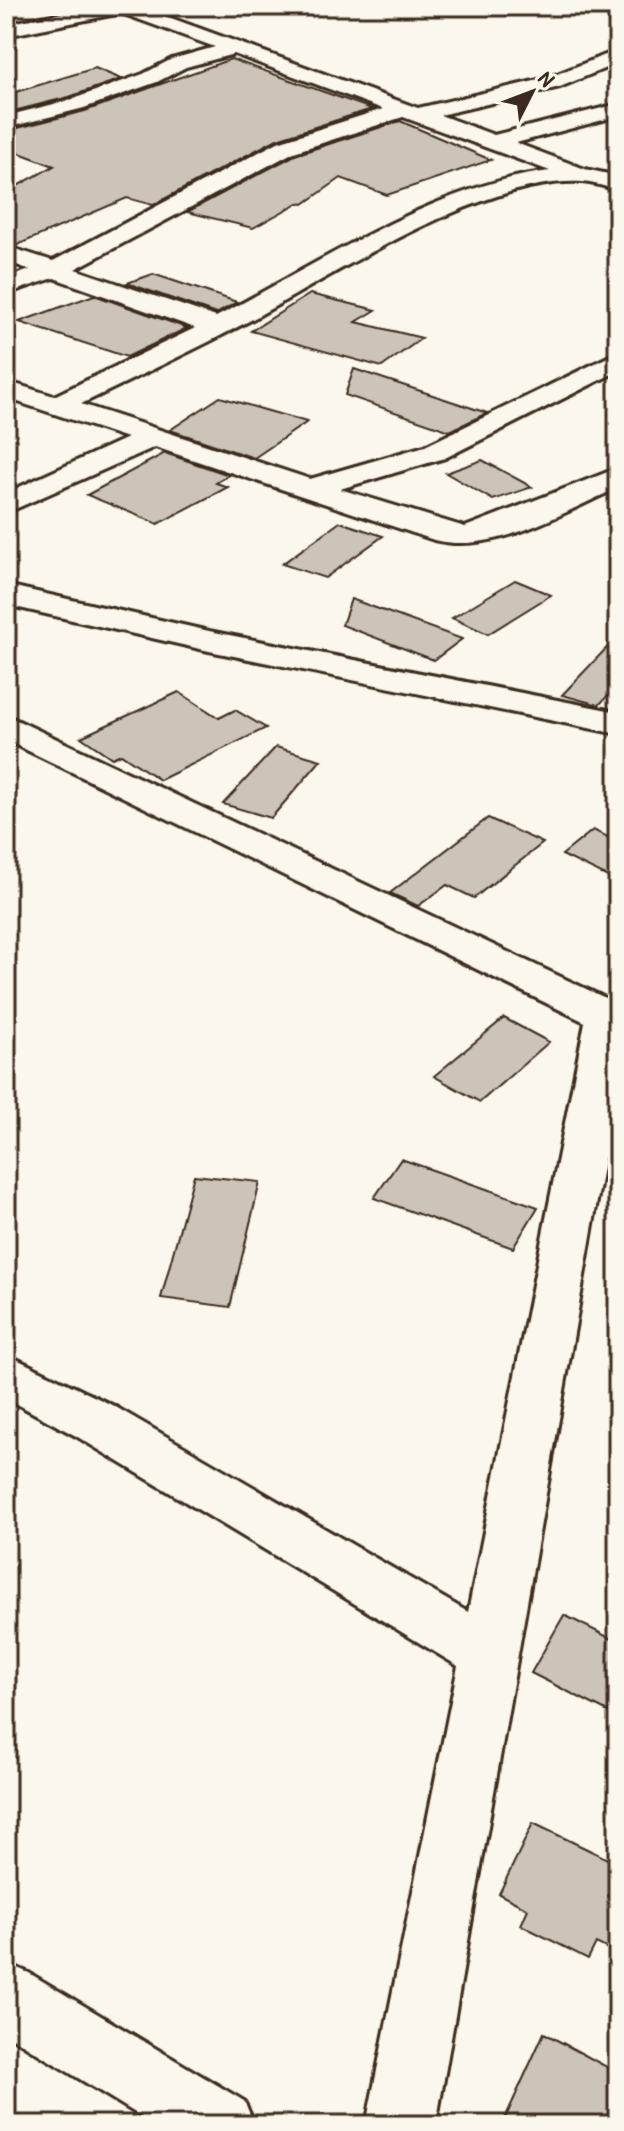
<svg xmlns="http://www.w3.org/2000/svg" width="624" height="2131" font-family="'Patrick Hand',sans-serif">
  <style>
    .building { fill: #ccc4b9; stroke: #3b2a1e; stroke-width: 2 }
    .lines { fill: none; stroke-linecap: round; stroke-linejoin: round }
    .minor-casing { stroke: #3b2a1e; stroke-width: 6 }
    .minor { fill: #fbf7ec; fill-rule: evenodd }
  </style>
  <rect width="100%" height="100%" fill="#fbf7ec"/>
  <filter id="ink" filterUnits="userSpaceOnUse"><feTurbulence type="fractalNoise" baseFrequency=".0125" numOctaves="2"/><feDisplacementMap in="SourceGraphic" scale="16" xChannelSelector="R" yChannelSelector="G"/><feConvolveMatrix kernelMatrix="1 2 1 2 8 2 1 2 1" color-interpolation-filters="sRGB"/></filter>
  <g filter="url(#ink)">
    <g class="building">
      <polygon points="231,59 372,109 277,139 153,205 127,198 15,246 6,243 6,192 54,166 6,148 6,131 85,111"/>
      <polygon points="95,68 121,79 69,97 6,113 6,95"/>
      <polygon points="400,121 491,160 387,195 341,178 304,204 298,203 253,228 187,212 295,155"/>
      <polygon points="153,274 237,302 216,314 127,283"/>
      <polygon points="310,294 376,310 356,322 422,338 382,367 251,331"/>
      <polygon points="94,295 187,328 127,357 19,322"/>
      <polygon points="354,369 487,413 450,431 345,395"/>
      <polygon points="220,397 258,408 307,422 254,458 170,430"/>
      <polygon points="165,453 229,475 216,483 228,487 158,524 87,495"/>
      <polygon points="482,460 532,487 493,500 446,473"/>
      <polygon points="340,522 383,536 325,578 282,564"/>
      <polygon points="515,580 551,595 488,634 452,618"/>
      <polygon points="351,599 462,639 434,660 342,625"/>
      <polygon points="618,636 618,685 599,705 562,695"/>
      <polygon points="179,692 219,718 235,710 266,728 160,780 121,754 112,758 81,737"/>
      <polygon points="276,747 321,760 271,818 223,804"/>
      <polygon points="488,818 543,843 474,898 447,885 418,906 390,893"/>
      <polygon points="593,830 618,842 618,882 562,855"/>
      <polygon points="504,1018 549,1042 480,1102 434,1076"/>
      <polygon points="401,1159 538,1207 513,1248 374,1198"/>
      <polygon points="194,1175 260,1182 230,1307 161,1298"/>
      <polygon points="564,1615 618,1642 618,1717 531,1673"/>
      <polygon points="533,1823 618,1864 618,1954 596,1943 588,1959 521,1925 528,1909 499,1894"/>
      <polygon points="544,2033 618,2073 618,2125 502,2125"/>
    </g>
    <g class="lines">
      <g class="minor-casing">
        <g id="minor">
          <path d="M98,6H138L418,108L547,78L618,50V63L560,87L440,115L494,135L618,104V116L516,143L585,169L618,176V190C607,187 594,183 582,182C485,176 335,274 249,321C194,350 137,377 81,404L310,479L425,446L618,352V371L445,458L340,489L465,527L618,468V488C562,512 496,555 434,540L155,447L6,513V493L127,438L6,398V381L54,396L195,328L54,278L6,294V278L30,270L6,261V246L53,261L278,142L383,109L234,54L186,67L157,82L84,108L6,128V116L70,100L143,74L172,59L215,47L121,13L6,36V24ZM403,117L550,171C437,184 316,265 216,317L75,269L294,152Z"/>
          <polygon points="6,585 209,631 618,712 618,734 209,651 6,605"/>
          <polygon points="6,715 618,1004 618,1081 436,2125 366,2125 458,1666 76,1436 6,1398 6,1354 114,1406 468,1612 585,1022 6,740"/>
          <polygon points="6,1963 29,1973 244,2101 255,2125 155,2125 6,2034"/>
        </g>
      </g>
      <use href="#minor" class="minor"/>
    </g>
  </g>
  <rect width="624" height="2131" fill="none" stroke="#fbf7ec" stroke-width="32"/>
  <rect x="16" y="16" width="592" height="2099" fill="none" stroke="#3b2a1e" stroke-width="3" filter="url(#ink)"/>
  <g transform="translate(532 92) rotate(48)" stroke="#fbf7ec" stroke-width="6" paint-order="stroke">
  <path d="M0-6L14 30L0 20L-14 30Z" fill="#3b2a1e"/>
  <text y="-12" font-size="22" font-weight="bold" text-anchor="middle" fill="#3b2a1e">N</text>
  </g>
</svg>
